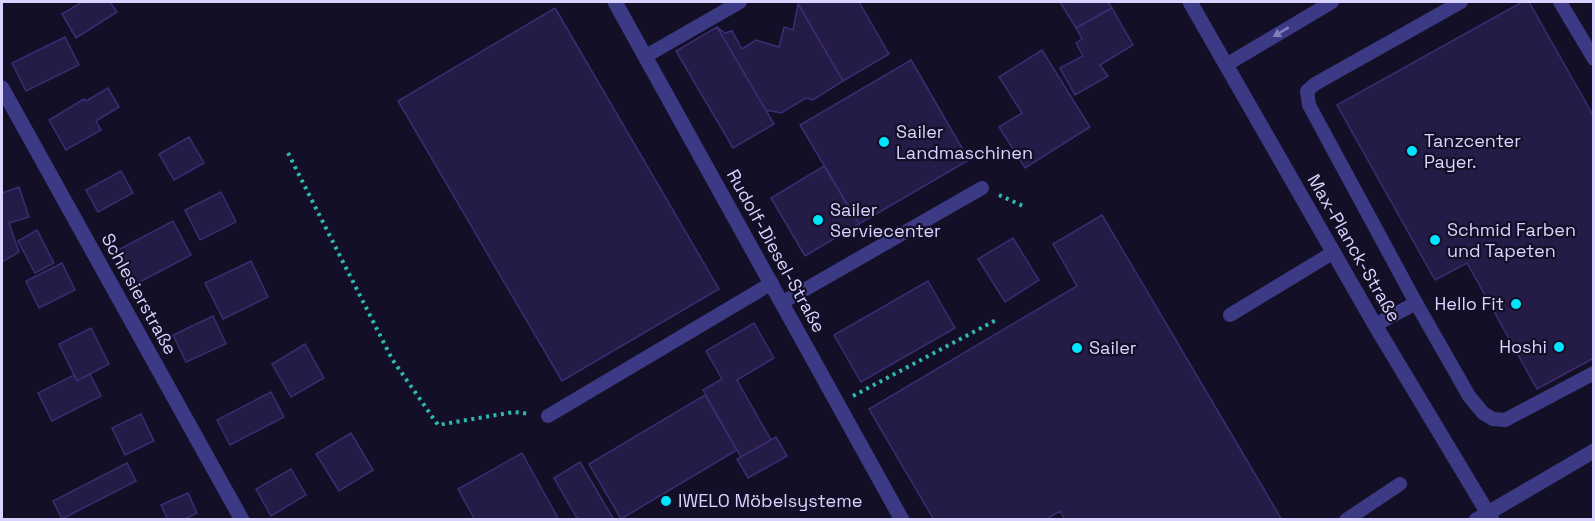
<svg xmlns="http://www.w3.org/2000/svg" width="1595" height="521" font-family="'Space Grotesk',sans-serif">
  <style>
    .building { fill: #241b47; stroke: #3b2d73; stroke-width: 1.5 }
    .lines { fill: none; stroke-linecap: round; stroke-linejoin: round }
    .path { stroke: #2fb8b0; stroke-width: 4; stroke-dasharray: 3 4.5; stroke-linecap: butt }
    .service { stroke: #3d3a85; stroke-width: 14 }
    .minor { stroke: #3d3a85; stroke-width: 15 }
    .tertiary { stroke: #3d3a85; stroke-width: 15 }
    .oneway { fill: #837fbc }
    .poi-dot { fill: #00e5ff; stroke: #130f26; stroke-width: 2 }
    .labels { text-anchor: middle; stroke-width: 4.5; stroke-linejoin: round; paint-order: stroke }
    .poi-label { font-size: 18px; fill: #d9d4ff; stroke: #130f26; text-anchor: start }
    .street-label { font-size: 18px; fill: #d9d4ff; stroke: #130f26 }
  </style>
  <rect width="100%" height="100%" fill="#130f26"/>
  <g class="building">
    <polygon points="82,2 110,2 117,12 76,38 62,14"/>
    <polygon points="797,2 859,2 889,54 843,81"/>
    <polygon points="1060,2 1108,2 1112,8 1076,28"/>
    <polygon points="1522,2 1529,2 1594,117 1594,358 1537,389 1467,263 1435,280 1337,105"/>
    <polygon points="798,4 843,81 813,100 806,98 781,113 765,110 717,27 725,33 732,31 742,49 756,40 779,47 784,27 793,30"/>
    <polygon points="555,8 719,289 562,381 398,101"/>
    <polygon points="1112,8 1133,45 1100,65 1108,76 1075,95 1060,68 1083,56 1076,43 1082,39 1076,28"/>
    <polygon points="717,27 774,124 733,148 676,51"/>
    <polygon points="65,37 79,65 26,91 12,63"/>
    <polygon points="1042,50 1090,127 1025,168 999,127 1022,113 999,77"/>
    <polygon points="911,60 969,160 859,224 800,125"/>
    <polygon points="108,88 119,107 96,121 101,130 66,150 49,120 84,99 86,101"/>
    <polygon points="189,137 204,163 174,180 159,154"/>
    <polygon points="824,166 859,224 805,256 771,198"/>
    <polygon points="121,171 133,193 98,212 86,190"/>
    <polygon points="19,187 29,217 9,223 19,252 2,262 2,193"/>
    <polygon points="221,192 236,222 200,240 185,210"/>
    <polygon points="1102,215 1252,469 1282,520 1065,520 1060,511 1045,520 934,520 869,409 1077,286 1053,244"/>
    <polygon points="173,221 191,255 136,284 118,250"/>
    <polygon points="37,230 54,263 35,273 18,241"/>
    <polygon points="1013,238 1039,280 1005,302 978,259"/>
    <polygon points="251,261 268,297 223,319 205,283"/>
    <polygon points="62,263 75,290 39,308 26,281"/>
    <polygon points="928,281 955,328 861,382 834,335"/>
    <polygon points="213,316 226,344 186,362 173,335"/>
    <polygon points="754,323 774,358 737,380 771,440 741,457 703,390 722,379 706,351"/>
    <polygon points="91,328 109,364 77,381 59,344"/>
    <polygon points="305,344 324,378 291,397 272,364"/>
    <polygon points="90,374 101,396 52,421 38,393 74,375 77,381"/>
    <polygon points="271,392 284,417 230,445 217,420"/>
    <polygon points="705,395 737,450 621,519 589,464"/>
    <polygon points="141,414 154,441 125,455 112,428"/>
    <polygon points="351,433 373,470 339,491 316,454"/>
    <polygon points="776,437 787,456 748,478 737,459"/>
    <polygon points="522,453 559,520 475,520 458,489"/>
    <polygon points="580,462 614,520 578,520 554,478"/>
    <polygon points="127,463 136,481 62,519 53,501"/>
    <polygon points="291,469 306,495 271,516 256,489"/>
    <polygon points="188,493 197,513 183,520 168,520 161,505"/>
  </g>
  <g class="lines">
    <g class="path">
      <polyline points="288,153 392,359 438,425 514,412 530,414"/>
      <polyline points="999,195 1023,206"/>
      <polyline points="853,396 998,319"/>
    </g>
    <g class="service">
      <polyline points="1461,2 1315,84 1307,91 1309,105 1416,303 1469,396 1483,413 1493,419 1505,420 1594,373"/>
      <polyline points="1560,2 1594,59"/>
      <polyline points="646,56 740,2"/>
      <polyline points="1226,65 1332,2"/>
      <polyline points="783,302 982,188"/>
      <polyline points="1230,315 1334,252"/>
      <polyline points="1375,325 1416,303"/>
      <polyline points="548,416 772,283"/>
      <polyline points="1346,520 1400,484"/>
    </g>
    <g class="minor">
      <polyline points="615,2 902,520"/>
      <polyline points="1190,2 1375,325 1492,520"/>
      <polyline points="2,88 242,520"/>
    </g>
    <polyline class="tertiary" points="1476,520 1594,451"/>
  </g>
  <defs><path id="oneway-solid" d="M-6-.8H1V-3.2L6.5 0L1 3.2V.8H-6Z" transform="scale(1.5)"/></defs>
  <use class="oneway" href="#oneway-solid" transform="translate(1281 32) rotate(149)"/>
  <g class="poi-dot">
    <circle cx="884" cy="142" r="6"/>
    <circle cx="1412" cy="151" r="6"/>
    <circle cx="818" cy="220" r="6"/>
    <circle cx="1435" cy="240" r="6"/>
    <circle cx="1516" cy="304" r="6"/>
    <circle cx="1559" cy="347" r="6"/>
    <circle cx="1077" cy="348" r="6"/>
    <circle cx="666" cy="501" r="6"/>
  </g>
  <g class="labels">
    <g class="poi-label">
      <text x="896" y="138">Sailer<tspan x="896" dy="21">Landmaschinen</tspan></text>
      <text x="1424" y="147">Tanzcenter<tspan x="1424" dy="21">Payer.</tspan></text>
      <text x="830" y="216">Sailer<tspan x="830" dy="21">Serviecenter</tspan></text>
      <text x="1447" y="236">Schmid Farben<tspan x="1447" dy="21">und Tapeten</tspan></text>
      <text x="1504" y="310" text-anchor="end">Hello Fit</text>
      <text x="1547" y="353" text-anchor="end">Hoshi</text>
      <text x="1089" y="354">Sailer</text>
      <text x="678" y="507">IWELO Möbelsysteme</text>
    </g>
    <g class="street-label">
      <text transform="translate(1354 248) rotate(60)" y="6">Max-Planck-Straße</text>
      <text transform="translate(776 251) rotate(61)" y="6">Rudolf-Diesel-Straße</text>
      <text transform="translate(139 294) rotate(61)" y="6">Schlesierstraße</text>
    </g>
  </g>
  <rect width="1595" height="521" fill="none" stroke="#d9d4ff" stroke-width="6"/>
</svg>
